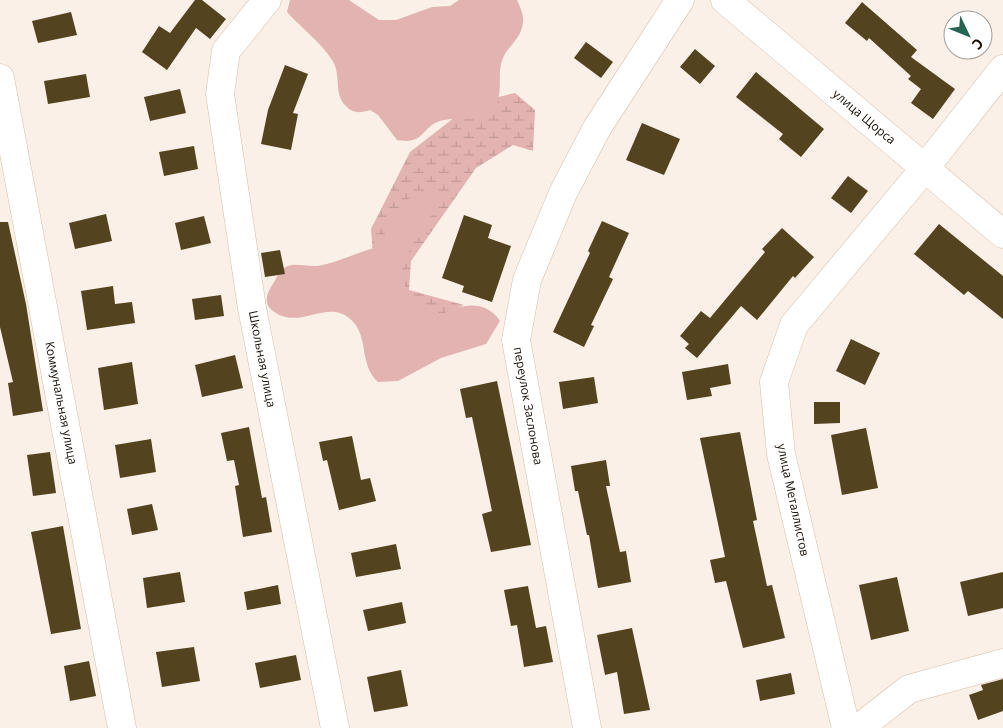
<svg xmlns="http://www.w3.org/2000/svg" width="1003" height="728" font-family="'Open Sans',sans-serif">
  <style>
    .wetland { fill: url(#wetland-marsh) }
    .garden { fill: #e3b3b2 }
    .building { fill: #53431f }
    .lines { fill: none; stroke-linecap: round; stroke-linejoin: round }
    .minor-casing { stroke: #d7bda6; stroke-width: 29 }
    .minor { stroke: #fff; stroke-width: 28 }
    .labels { text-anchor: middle; stroke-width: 5; stroke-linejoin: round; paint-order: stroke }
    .street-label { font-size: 12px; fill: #180f07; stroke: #fff }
  </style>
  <defs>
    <pattern id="wetland-marsh" width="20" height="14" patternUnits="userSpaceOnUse" patternTransform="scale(1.25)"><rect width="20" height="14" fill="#e3b3b2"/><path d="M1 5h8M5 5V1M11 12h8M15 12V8" fill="none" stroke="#c29998"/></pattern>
  </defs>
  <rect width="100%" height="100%" fill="#fbf0e7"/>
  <polygon class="wetland" points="515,93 535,110 533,151 513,145 476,168 411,261 409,290 464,305 437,317 374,268 371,229 410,152 473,103"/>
  <g class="garden">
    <path d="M290,0H349L379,20H396L432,7L450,6L459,0H517C520,7 524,15 523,22C522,38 508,46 503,58C495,76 507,99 489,113C476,123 455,116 440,121C420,128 425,145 397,140L378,115L370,110C361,113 353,114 346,106C333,94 342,75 332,60C320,41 301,28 287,12Z"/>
    <path d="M424,193L432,194L439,201C426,235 375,271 421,304C427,308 435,311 441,315C462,303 486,300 500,321L486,344L441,358L398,381L378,382C358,364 370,334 349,318C326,299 299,331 273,311C259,300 272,287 278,275C287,259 302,267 316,266C332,265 360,251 378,247L384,240C385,220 403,196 424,193Z"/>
  </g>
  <g class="building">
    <polygon points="195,0 202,0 226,19 210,39 196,28 167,70 142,52 159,26 170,33"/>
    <polygon points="862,2 917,50 911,57 955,89 933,119 911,103 921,89 908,79 911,76 869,38 867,41 845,23"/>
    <polygon points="71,12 77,35 38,43 32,21"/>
    <polygon points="586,42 613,62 601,78 574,58"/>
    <polygon points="695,49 715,66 700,84 680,67"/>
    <polygon points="285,65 308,74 293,113 298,114 291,150 261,144 268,110"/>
    <polygon points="756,72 824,129 801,157 779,139 783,134 736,97"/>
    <polygon points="86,74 90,97 48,104 44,81"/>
    <polygon points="180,89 186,113 150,121 144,97"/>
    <polygon points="642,123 680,139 664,175 626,160"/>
    <polygon points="194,146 198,169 164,176 159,152"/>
    <polygon points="848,176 868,191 851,213 831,198"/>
    <polygon points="106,214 112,241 75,249 69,223"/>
    <polygon points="464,215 492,225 488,238 511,246 492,302 462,292 464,286 442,278"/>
    <polygon points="204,216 211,243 181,250 175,223"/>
    <polygon points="602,221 629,233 609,277 613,279 591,325 594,326 584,347 553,332 590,253 588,251"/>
    <polygon points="0,222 8,222 26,304 43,411 13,416 8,383 13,382 0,327"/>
    <polygon points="939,224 1003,276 1003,319 968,291 964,295 914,254"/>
    <polygon points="782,228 814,257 795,278 793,276 757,320 741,306 697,358 685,348 689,344 680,336 701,311 710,318 765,252 762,249"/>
    <polygon points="280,250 285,274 265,277 261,253"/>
    <polygon points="113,286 115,304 132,302 135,323 87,330 81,291"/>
    <polygon points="221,295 224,316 195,320 192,299"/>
    <polygon points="851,339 880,353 865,385 836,371"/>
    <polygon points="235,355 243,388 202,397 195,365"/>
    <polygon points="132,362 138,404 104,410 98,368"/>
    <polygon points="728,364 731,384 710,388 712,396 687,400 682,372"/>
    <polygon points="594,377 598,403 563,409 559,382"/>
    <polygon points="497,381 531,545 491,552 482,514 492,511 472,417 466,418 460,389"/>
    <polygon points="814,402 840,402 840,423 814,424"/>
    <polygon points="249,427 262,498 266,497 272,532 243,537 235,486 239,485 234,460 227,461 221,433"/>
    <polygon points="866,428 878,488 842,495 831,435"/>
    <polygon points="740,432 757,520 753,521 767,586 772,585 785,638 743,648 726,581 715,583 710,560 725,557 700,438"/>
    <polygon points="352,436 361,480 370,478 376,501 339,510 327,460 323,461 319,442"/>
    <polygon points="151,439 156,472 120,478 115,445"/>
    <polygon points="50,452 56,493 33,496 27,455"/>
    <polygon points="606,460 610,486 606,486 620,552 626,551 631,582 598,588 589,535 587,535 578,491 575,491 571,466"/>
    <polygon points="152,504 158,530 132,535 127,509"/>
    <polygon points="63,526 81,629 51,634 31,532"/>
    <polygon points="396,544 401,569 356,577 351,553"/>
    <polygon points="180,572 185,602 147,608 143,578"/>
    <polygon points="1003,572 1003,608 968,616 960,582"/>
    <polygon points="897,577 909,631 871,640 859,585"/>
    <polygon points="278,585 281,604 247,610 244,592"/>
    <polygon points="528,586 536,628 546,626 553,662 524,667 517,625 511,626 504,590"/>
    <polygon points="402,602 406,623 368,631 363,610"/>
    <polygon points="632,628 650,710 624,714 617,672 605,675 597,635"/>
    <polygon points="194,647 200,681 162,687 156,652"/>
    <polygon points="296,655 301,680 260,688 255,663"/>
    <polygon points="89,661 96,696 70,701 64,666"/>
    <polygon points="401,670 408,706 374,712 367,677"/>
    <polygon points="791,673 795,694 760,701 756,680"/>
    <polygon points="1003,679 1003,711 978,720 969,695 983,690 981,685"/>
  </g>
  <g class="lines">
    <g class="minor-casing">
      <g id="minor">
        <polyline points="267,0 226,51 220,94 252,308 335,728"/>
        <polyline points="725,0 1003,234"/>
        <polyline points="0,78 122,728"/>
        <polyline points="587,728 516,340 527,280 563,193 597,128 680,0"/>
        <polyline points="846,728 781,454 774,382 794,325 925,168 1003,69"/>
        <polyline points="859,728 909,689 1003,663"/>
      </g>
    </g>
    <use href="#minor" class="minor"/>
  </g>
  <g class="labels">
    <g class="street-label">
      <text transform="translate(864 117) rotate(40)" y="4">улица Щорса</text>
      <text transform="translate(262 359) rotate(79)" y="4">Школьная улица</text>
      <text transform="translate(61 403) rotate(79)" y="4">Коммунальная улица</text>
      <text transform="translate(528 406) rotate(80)" y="4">переулок Заслонова</text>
      <text transform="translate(793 500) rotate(78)" y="4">улица Металлистов</text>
    </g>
  </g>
  <g transform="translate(968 35) rotate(133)"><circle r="24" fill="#ffffff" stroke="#a39f9c"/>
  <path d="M0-4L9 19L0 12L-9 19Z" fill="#246452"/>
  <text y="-8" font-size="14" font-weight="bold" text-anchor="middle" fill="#180f07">С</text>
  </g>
</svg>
